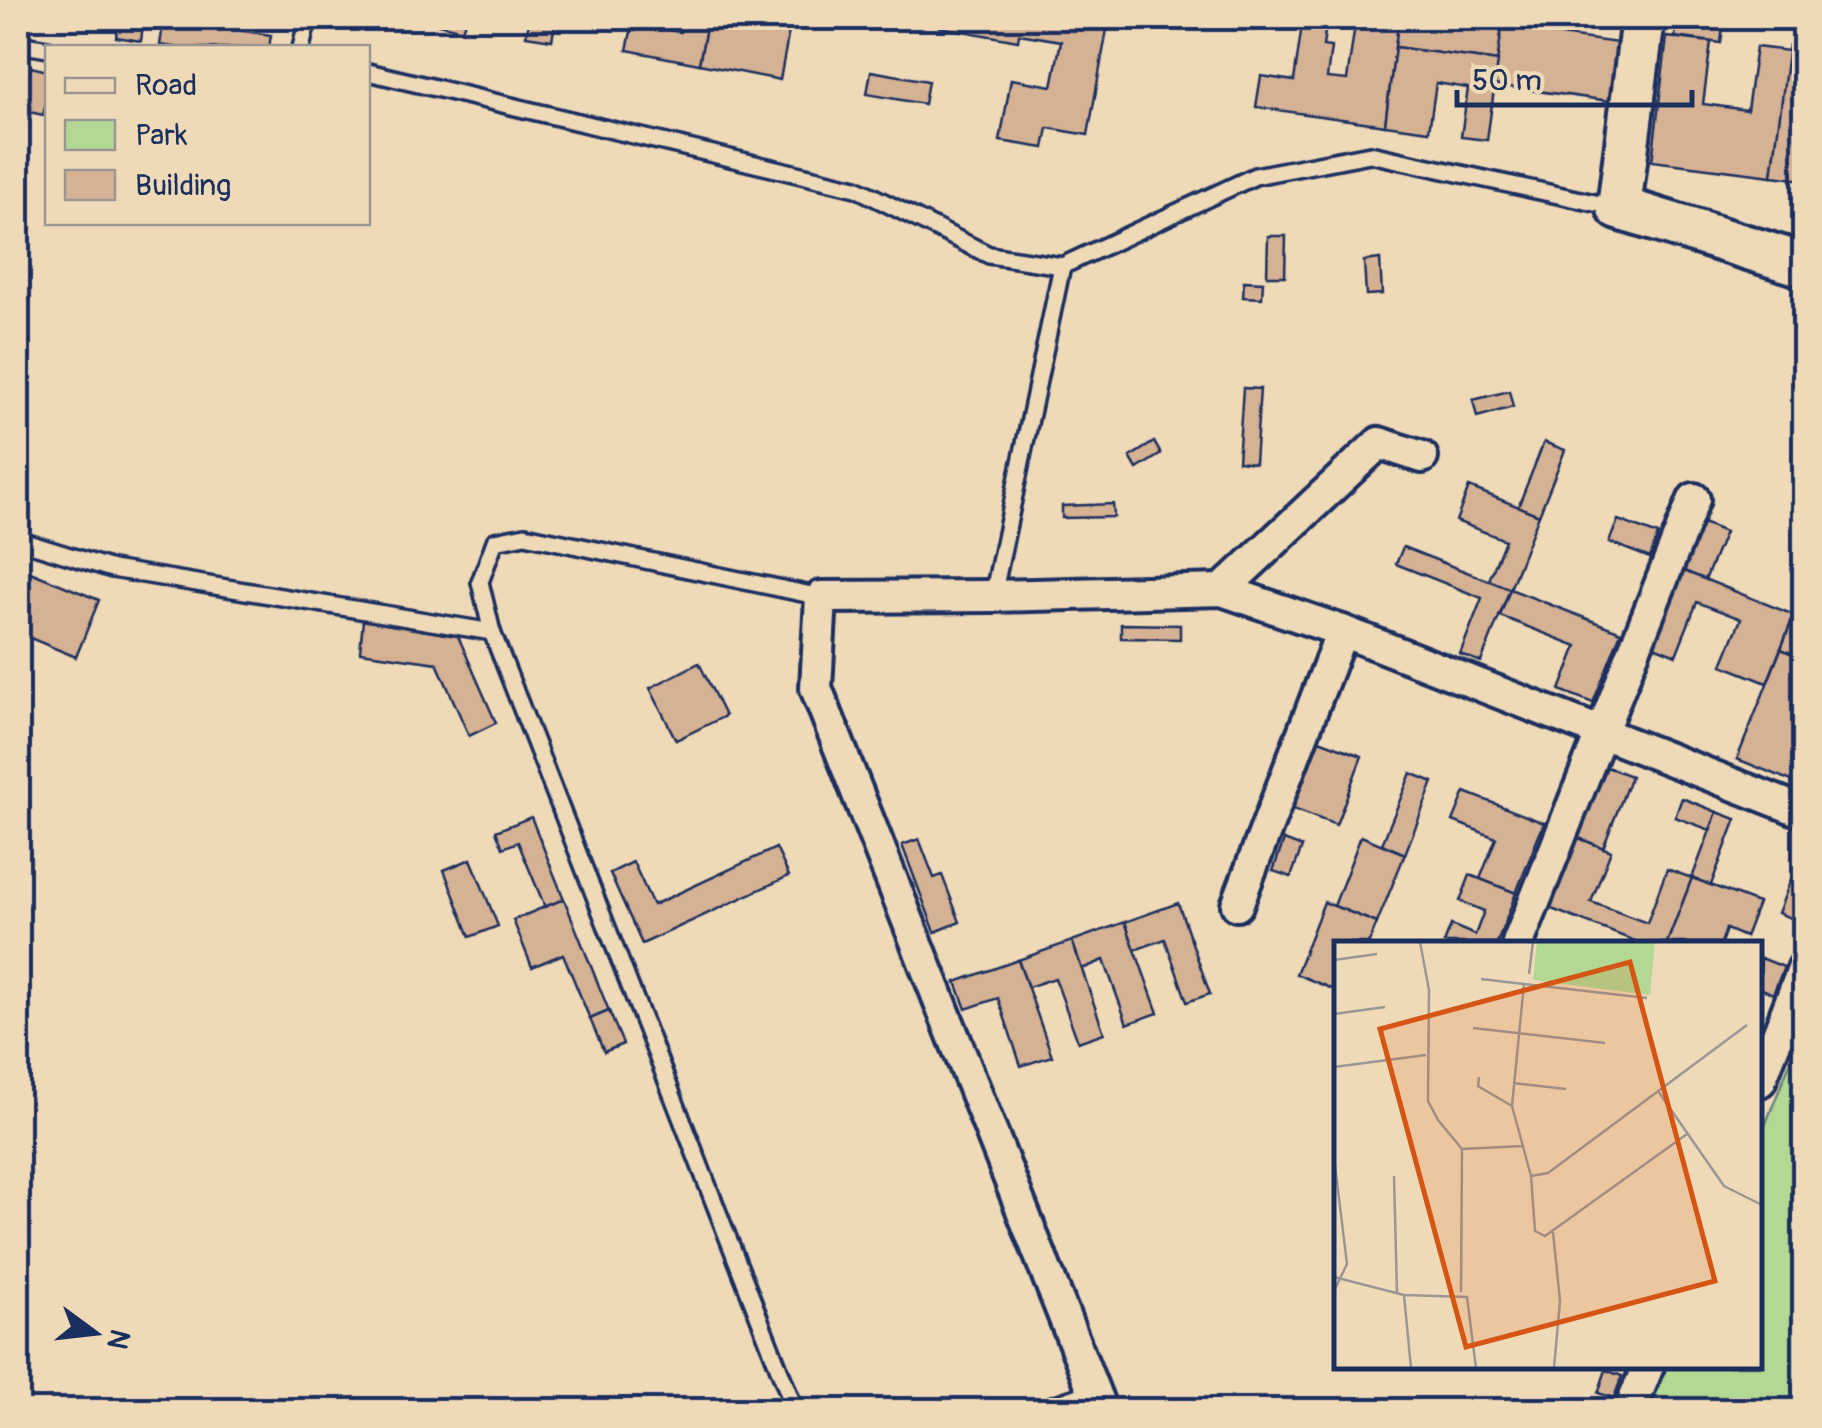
<svg xmlns="http://www.w3.org/2000/svg" width="1822" height="1428" font-family="Pangolin,sans-serif">
  <style>
    .green { fill: #b2d893; stroke: #668478; stroke-width: 2.5 }
    .building { fill: #d6b294; stroke: #1b2f5e; stroke-width: 2.5 }
    .lines { fill: none; stroke-linecap: round; stroke-linejoin: round }
    .lane-casing { stroke: #1b2f5e; stroke-width: 22 }
    .street-casing { stroke: #1b2f5e; stroke-width: 38 }
    .secondary-casing { stroke: #1b2f5e; stroke-width: 50 }
    .lane { stroke: #efdab8; stroke-width: 15 }
    .street { stroke: #efdab8; stroke-width: 30 }
    .secondary { stroke: #efdab8; stroke-width: 42 }
    .inset-road { fill: none; stroke: #9a9694; stroke-width: 2.5 }
    .view { fill: #d45514; fill-opacity: 0.15; stroke: #d45514; stroke-width: 5 }
    .inset-edge { fill: none; stroke: #1b2f5e; stroke-width: 5 }
  </style>
  <rect width="100%" height="100%" fill="#efdab8"/>
  <filter id="ink" filterUnits="userSpaceOnUse"><feTurbulence type="fractalNoise" baseFrequency=".01" numOctaves="2"/><feDisplacementMap in="SourceGraphic" scale="20" xChannelSelector="R" yChannelSelector="G"/><feConvolveMatrix kernelMatrix="1 2 1 2 8 2 1 2 1" color-interpolation-filters="sRGB"/></filter>
  <g filter="url(#ink)">
    <polygon class="green" points="1804,1028 1804,1410 1648,1410 1667,1366 1760,1366 1760,1138"/>
    <g class="building">
      <polygon points="119,18 144,18 141,41 116,37"/>
      <polygon points="164,18 204,18 204,25 271,35 269,48 181,48 160,45"/>
      <polygon points="415,18 466,18 462,30"/>
      <polygon points="530,18 556,18 552,40 526,36"/>
      <polygon points="682,18 708,18 699,64 627,50 633,23 680,32"/>
      <polygon points="708,18 750,18 749,24 789,31 780,80 699,64"/>
      <polygon points="941,18 1109,18 1088,135 1048,128 1044,148 1000,141 1011,79 1052,86 1061,41 1019,34 1018,41 940,27"/>
      <polygon points="1303,18 1327,18 1323,46 1331,47 1327,78 1347,80 1356,18 1399,18 1385,125 1256,107 1261,76 1294,81"/>
      <polygon points="1399,18 1503,18 1498,61 1395,47"/>
      <polygon points="1677,18 1724,18 1721,43 1675,37"/>
      <polygon points="1502,27 1618,43 1610,101 1494,85"/>
      <polygon points="1667,37 1711,42 1703,104 1747,110 1756,47 1789,51 1772,176 1652,161"/>
      <polygon points="1789,45 1804,47 1804,180 1772,176"/>
      <polygon points="1395,47 1498,61 1487,140 1461,137 1468,88 1436,83 1429,131 1385,125"/>
      <polygon points="31,67 48,71 48,95 43,115 21,110"/>
      <polygon points="871,71 928,81 924,104 867,94"/>
      <polygon points="1268,236 1286,236 1285,276 1267,276"/>
      <polygon points="1380,259 1382,294 1366,295 1364,261"/>
      <polygon points="1244,281 1263,282 1262,298 1243,297"/>
      <polygon points="1243,388 1260,389 1255,463 1238,461"/>
      <polygon points="1509,391 1513,407 1477,417 1473,400"/>
      <polygon points="1154,442 1161,454 1137,469 1130,457"/>
      <polygon points="1544,442 1565,450 1539,515 1518,507"/>
      <polygon points="1469,487 1539,515 1510,589 1489,580 1505,540 1456,521"/>
      <polygon points="1113,504 1114,517 1062,518 1062,506"/>
      <polygon points="1618,520 1658,535 1650,558 1609,542"/>
      <polygon points="1703,523 1725,532 1705,580 1684,571"/>
      <polygon points="1403,547 1510,589 1481,662 1460,654 1482,598 1396,564"/>
      <polygon points="18,567 99,600 76,657 18,633"/>
      <polygon points="1684,571 1794,615 1767,683 1722,665 1741,619 1697,602 1676,655 1654,646"/>
      <polygon points="1510,589 1621,632 1593,703 1560,690 1577,646 1500,616"/>
      <polygon points="1804,590 1804,659 1781,649"/>
      <polygon points="363,620 458,636 496,723 469,736 437,663 360,652"/>
      <polygon points="1121,624 1180,625 1180,639 1121,638"/>
      <polygon points="1781,649 1804,659 1804,686 1792,718 1804,723 1804,786 1737,759"/>
      <polygon points="699,663 725,716 676,740 650,688"/>
      <polygon points="1319,740 1362,756 1336,825 1293,809"/>
      <polygon points="1604,766 1631,776 1603,848 1576,837"/>
      <polygon points="1411,773 1433,782 1405,854 1382,844"/>
      <polygon points="1465,792 1544,823 1516,893 1480,879 1496,838 1453,821"/>
      <polygon points="1682,798 1717,812 1710,830 1675,817"/>
      <polygon points="1717,812 1736,819 1711,885 1692,878"/>
      <polygon points="531,817 564,899 545,907 518,842 503,848 496,831"/>
      <polygon points="1361,836 1405,854 1377,923 1334,906"/>
      <polygon points="1576,837 1611,851 1591,902 1647,923 1667,869 1692,878 1667,943 1640,943 1549,908"/>
      <polygon points="919,839 934,878 942,875 960,922 935,932 902,845"/>
      <polygon points="1284,840 1302,847 1291,877 1273,871"/>
      <polygon points="1804,846 1804,914 1801,922 1778,913"/>
      <polygon points="776,848 789,876 642,944 610,873 633,862 653,905"/>
      <polygon points="471,859 498,926 470,937 444,870"/>
      <polygon points="1470,875 1516,893 1497,943 1444,943 1451,925 1475,935 1484,911 1460,901"/>
      <polygon points="1692,878 1758,903 1745,937 1726,929 1721,943 1667,943"/>
      <polygon points="564,899 609,1011 590,1019 563,954 532,967 513,920"/>
      <polygon points="1324,902 1377,923 1369,943 1337,943 1337,991 1296,974"/>
      <polygon points="1178,903 1210,994 1187,1002 1165,939 1135,950 1125,922"/>
      <polygon points="1125,922 1158,1013 1127,1024 1104,960 1082,969 1072,941"/>
      <polygon points="1072,941 1104,1033 1078,1042 1055,978 1028,987 1018,960"/>
      <polygon points="1761,958 1784,967 1773,994 1760,988"/>
      <polygon points="1018,960 1052,1056 1021,1066 998,998 966,1009 956,982"/>
      <polygon points="609,1011 623,1044 604,1052 590,1019"/>
      <polygon points="1606,1370 1622,1376 1614,1398 1598,1393"/>
    </g>
    <g class="lines">
      <g class="lane-casing">
        <g id="lane">
          <polyline points="18,44 48,49"/>
          <polyline points="301,48 308,18"/>
          <polyline points="368,72 856,188 989,255 1062,266"/>
          <polyline points="18,540 112,569 492,632"/>
          <polyline points="993,596 1062,266 1255,176 1370,154 1618,208"/>
          <polyline points="795,1410 492,632 480,582 495,541 525,535 821,597"/>
          <polyline points="1038,1410 1094,1391"/>
        </g>
      </g>
      <g class="street-casing">
        <g id="street">
          <polyline points="1222,590 1379,443 1422,457"/>
          <polyline points="1237,905 1342,631"/>
          <polyline points="1518,943 1694,499"/>
          <polyline points="1760,1081 1804,967"/>
          <polyline points="1101,1410 816,688 821,597 993,596 1222,590 1342,631 1804,812"/>
          <polyline points="1630,1410 1648,1366"/>
        </g>
      </g>
      <g class="secondary-casing">
        <polyline id="secondary" points="1643,18 1619,208 1804,265"/>
      </g>
      <use href="#lane" class="lane"/>
      <use href="#street" class="street"/>
      <use href="#secondary" class="secondary"/>
    </g>
  </g>
  <g transform="translate(1334 941)">
    <rect width="428" height="428" fill="#efdab8"/>
    <path d="M203,1H321L316,54L199,39Z" fill="#b2d893"/>
    <path class="inset-road" d="M86,1L95,49L94,160L104,179L128,208L189,205M0,19L43,13M195,33L199,1M147,38L313,57M190,43L178,165L197,235L214,232L413,84M0,73L51,66M139,87L271,102M0,126L92,114M145,136L144,145L178,165M179,142L232,148M324,150L390,245L428,264M0,216L13,323L0,350M60,235L63,353M197,235L201,290L211,295L353,193M219,291L226,360L220,427M0,336L70,354L77,427M127,351L128,208M70,354L133,356L142,427"/>
    <path class="view" d="M296,21L381,340L132,406L46,88Z"/>
    <rect width="428" height="428" class="inset-edge"/>
  </g>
  <rect width="1822" height="1428" fill="none" stroke="#efdab8" stroke-width="60"/>
  <rect x="30" y="30" width="1762" height="1368" fill="none" stroke="#1b2f5e" stroke-width="4" filter="url(#ink)"/>
  <rect x="45" y="45" width="325" height="180" fill="#efdab8" stroke="#9a9694" stroke-width="2.5"/>
  <rect x="65" y="78" width="50" height="15" fill="#efdab8" stroke="#9a9694" stroke-width="2.5"/>
  <text x="135" y="95" font-size="30" fill="#1b2f5e">Road</text>
  <rect x="65" y="120" width="50" height="30" fill="#b2d893" stroke="#9a9694" stroke-width="2.5"/>
  <text x="135" y="145" font-size="30" fill="#1b2f5e">Park</text>
  <rect x="65" y="170" width="50" height="30" fill="#d6b294" stroke="#9a9694" stroke-width="2.5"/>
  <text x="135" y="195" font-size="30" fill="#1b2f5e">Building</text>
  <g transform="translate(95 1333) rotate(105)" stroke="#efdab8" stroke-width="8" paint-order="stroke">
  <path d="M0-8L18 38L0 25L-18 38Z" fill="#1b2f5e"/>
  <text y="-15" font-size="28" font-weight="bold" text-anchor="middle" fill="#1b2f5e">N</text>
  </g>
  <path d="M1457 90v15h235v-15" fill="none" stroke="#1b2f5e" stroke-width="5"/>
  <text x="1472" y="90" font-size="30" fill="#1b2f5e" stroke="#efdab8" stroke-width="8" paint-order="stroke">50 m</text>
</svg>
